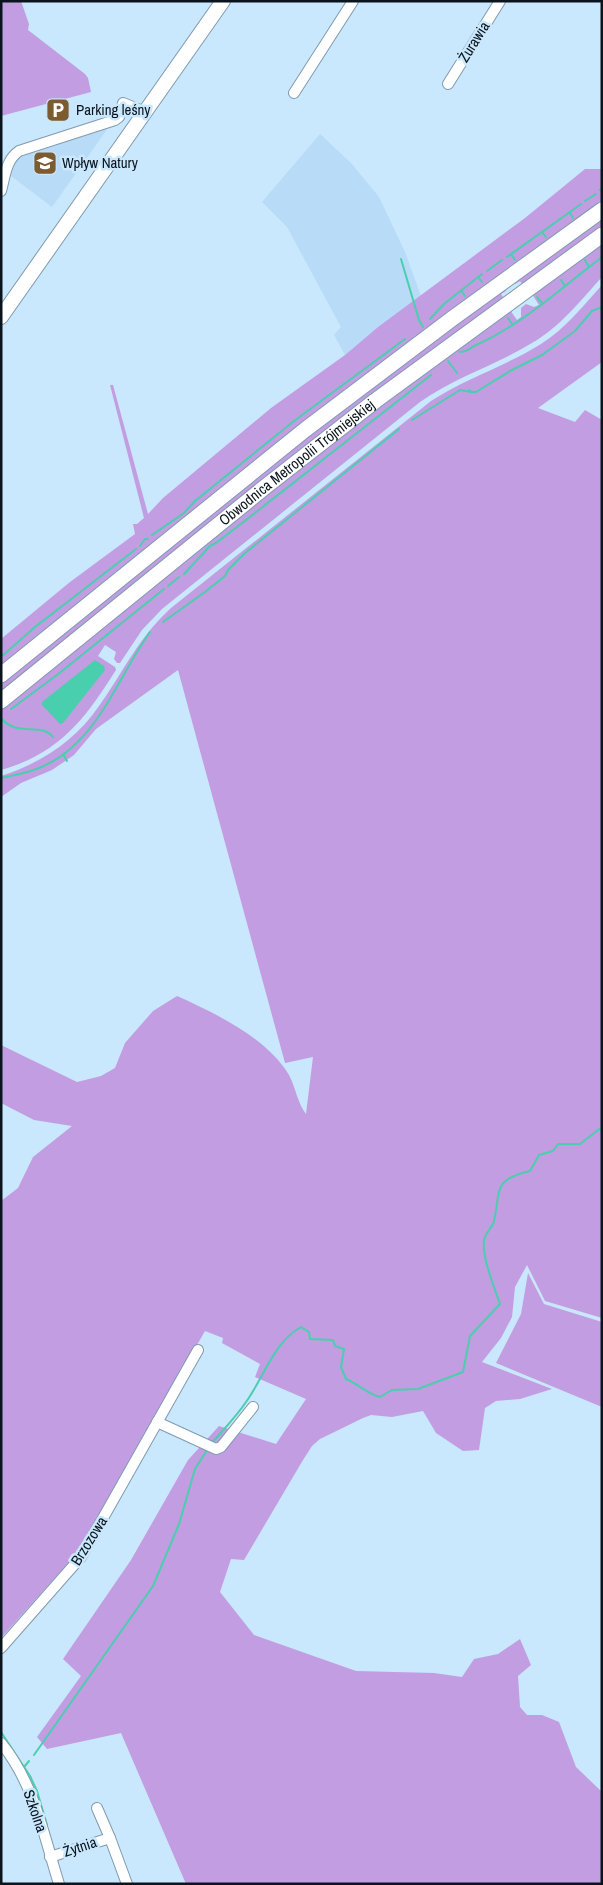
<svg xmlns="http://www.w3.org/2000/svg" width="603" height="1885" font-family="'Archivo Narrow',sans-serif">
  <style>
    .built { fill: #b8dcf7 }
    .green { fill: #c29de2 }
    .water { fill: #49cfad }
    .lines { fill: none; stroke-linecap: round; stroke-linejoin: round }
    .stream { stroke: #49cfad; stroke-width: 2 }
    .minor-casing { stroke: #809bb0; stroke-width: 12 }
    .major-casing { stroke: #809bb0; stroke-width: 16 }
    .highway-casing { stroke: #809bb0; stroke-width: 17 }
    .minor { stroke: #fff; stroke-width: 10 }
    .major { stroke: #fff; stroke-width: 14 }
    .highway { stroke: #fff; stroke-width: 15 }
    .labels { text-anchor: middle; stroke-width: 5; stroke-linejoin: round; paint-order: stroke }
    .street-label { font-size: 15px; fill: #0a141c; stroke: #c9e7fd }
    .poi-label { font-size: 15px; fill: #0a141c; stroke: #c9e7fd; text-anchor: start }
  </style>
  <rect width="100%" height="100%" fill="#c9e7fd"/>
  <g class="built">
    <polygon points="108,128 52,207 11,176 15,161 18,158"/>
    <polygon points="320,134 351,163 379,197 405,252 421,296 378,327 345,355 334,335 341,327 287,227 262,202"/>
  </g>
  <g class="green">
    <polygon points="1,1 21,1 29,24 28,30 85,74 88,78 91,92 1,116"/>
    <polygon points="585,169 602,169 602,203 1,667 1,639 70,582 135,534 133,524 137,524 144,518 110,385 113,385 148,514 163,498 271,408 345,355 378,327 525,218"/>
    <polygon points="602,217 602,231 519,291 517,288 522,284 520,281 515,284 512,281"/>
    <path d="M602,244V277C580,301 560,327 532,343C496,365 455,377 420,402L162,609L142,630L120,663H117L114,659L116,652L105,645L98,656L115,667L116,670C85,719 60,753 1,770V710L219,532L386,402L510,310L517,320L521,317V308L526,304L534,307L539,305L532,294Z"/>
    <path d="M602,285V362L538,408L575,422L585,410L602,420V1318L545,1301L527,1265L515,1287L512,1317L501,1338L482,1362L552,1389L520,1399L496,1401L485,1408L479,1450L463,1451L436,1433L423,1411L392,1417L371,1415L363,1418L320,1439L312,1446L303,1460L244,1560L231,1559L220,1592L254,1635L356,1671L434,1673L462,1677L474,1659L498,1654L520,1639L531,1665L518,1676L520,1707L527,1715H542L559,1722L576,1767L602,1792V1884H186L121,1733L47,1749L37,1737L81,1676L63,1659L131,1560L188,1460L219,1426L276,1444L306,1399L255,1377L260,1364L222,1343L223,1338L205,1331L79,1551L1,1638V1201L18,1188L33,1157L72,1126L34,1120L1,1103V1045L77,1082L101,1076L115,1068L125,1043L153,1011L177,996C215,1013 267,1038 289,1075C296,1088 297,1102 306,1114L313,1057L285,1063L178,670L96,729L74,755L52,770L21,783L1,797V776C41,763 75,741 99,706C124,671 138,638 171,608L431,401C466,378 506,366 541,344C565,329 583,306 602,285Z"/>
    <polygon points="504,287 506,291 501,294 503,297 508,294 511,297 1,696 1,681 211,511"/>
    <polygon points="528,1273 544,1304 602,1322 602,1407 496,1363 521,1314"/>
  </g>
  <polygon class="water" points="95,660 104,666 105,670 63,723 60,724 42,705 42,702"/>
  <g class="lines">
    <g class="stream">
      <polyline points="600,190 602,189"/>
      <polyline points="585,201 596,194"/>
      <polyline points="570,213 573,218"/>
      <polyline points="542,232 546,237"/>
      <polyline points="511,254 515,260"/>
      <polyline points="507,257 581,204"/>
      <polyline points="401,259 419,320 423,327"/>
      <polyline points="585,260 589,267"/>
      <polyline points="487,271 502,260"/>
      <polyline points="478,277 482,282"/>
      <polyline points="561,280 565,286"/>
      <polyline points="461,290 465,296"/>
      <polyline points="537,297 542,303"/>
      <polyline points="508,318 512,324"/>
      <polyline points="430,319 444,304 482,274"/>
      <path d="M460,352C466,352 469,349 474,346C522,325 561,288 602,257"/>
      <polyline points="448,361 457,373"/>
      <polyline points="469,390 472,392 476,392 510,371 542,355 575,331 592,311 602,307"/>
      <polyline points="412,420 460,390 471,392"/>
      <polyline points="152,535 184,513 195,501 294,421 405,339"/>
      <polyline points="140,546 145,539 148,539"/>
      <polyline points="184,574 210,546 216,543 237,527 431,375"/>
      <polyline points="168,586 179,577"/>
      <polyline points="163,622 205,592 225,576 228,570 245,553 399,429"/>
      <polyline points="1,657 35,627 136,549"/>
      <polyline points="11,709 57,675 164,589"/>
      <path d="M2,719C17,737 41,722 53,737"/>
      <polyline points="63,754 67,761"/>
      <path d="M1,778C11,776 21,774 31,771C95,751 115,681 150,632"/>
      <path d="M211,1444C223,1430 236,1417 246,1402C264,1377 273,1343 301,1327L309,1332L310,1339L333,1340L335,1346L344,1349L341,1367L346,1379C358,1384 368,1394 380,1397L392,1390L418,1389L463,1372L470,1336L500,1304C495,1289 479,1251 485,1237C487,1231 493,1227 494,1221C501,1190 492,1180 530,1171L539,1155L553,1151L558,1144H580L602,1127"/>
      <polyline points="1,1732 30,1776 37,1791 47,1825"/>
      <polyline points="34,1755 153,1586 179,1524 195,1469 207,1450"/>
      <polyline points="24,1767 29,1761"/>
    </g>
    <g class="minor-casing">
      <g id="minor">
        <polyline points="448,84 500,1"/>
        <polyline points="294,93 353,1"/>
        <path d="M1,191C5,176 6,160 19,151L115,120L119,117L123,103L145,112"/>
        <polyline points="157,1422 216,1449 221,1447 253,1407"/>
        <polyline points="1,1648 81,1557 198,1350"/>
        <path d="M1,1743C34,1783 44,1836 59,1884"/>
        <polyline points="97,1808 110,1838"/>
        <polyline points="50,1857 110,1838 127,1884"/>
      </g>
    </g>
    <g class="major-casing">
      <polyline id="major" points="1,317 223,1"/>
    </g>
    <g class="highway-casing">
      <g id="highway">
        <polyline points="1,675 306,429 453,318 602,210"/>
        <path id="s1" d="M1,701L265,487L375,401L602,235"/>
      </g>
    </g>
    <use href="#minor" class="minor"/>
    <use href="#major" class="major"/>
    <use href="#highway" class="highway"/>
  </g>
  <defs>
    <g id="parking-square" transform="scale(1.25)"><rect x="-9" y="-9" width="18" height="18" rx="4" fill="#7c5b31" stroke="#c9e7fd"/><path d="M-3.5-5.5H1a3.5 3.5 0 0 1 0 7H-1V5.5H-3.5ZM-1-3.4V-.6H.8a1.4 1.4 0 0 0 0-2.8Z" fill="#fff"/></g>
    <g id="school-square" transform="scale(1.25)"><rect x="-9" y="-9" width="18" height="18" rx="4" fill="#7c5b31" stroke="#c9e7fd"/><path d="M0-5L7-2L0 1L-7-2ZM-4 1L0 2.5L4 1V4Q0 6-4 4Z" fill="#fff"/></g>
  </defs>
  <g fill-rule="evenodd">
    <use href="#parking-square" x="58" y="110"/>
    <use href="#school-square" x="45" y="163"/>
  </g>
  <g class="labels">
    <g class="street-label">
      <text transform="translate(474 42) rotate(-58)" y="5">Żurawia</text>
      <text dy="5" stroke="none"><textPath href="#s1" startOffset="380">Obwodnica Metropolii Trójmiejskiej</textPath></text>
      <text transform="translate(89 1541) rotate(-58)" y="5">Brzozowa</text>
      <text transform="translate(35 1811) rotate(71)" y="5">Szkolna</text>
      <text transform="translate(80 1847) rotate(-18)" y="5">Żytnia</text>
    </g>
    <g class="poi-label">
      <text x="76" y="115">Parking leśny</text>
      <text x="62" y="168">Wpływ Natury</text>
    </g>
  </g>
  <rect width="603" height="1885" fill="none" stroke="#0a141c" stroke-width="5"/>
</svg>
